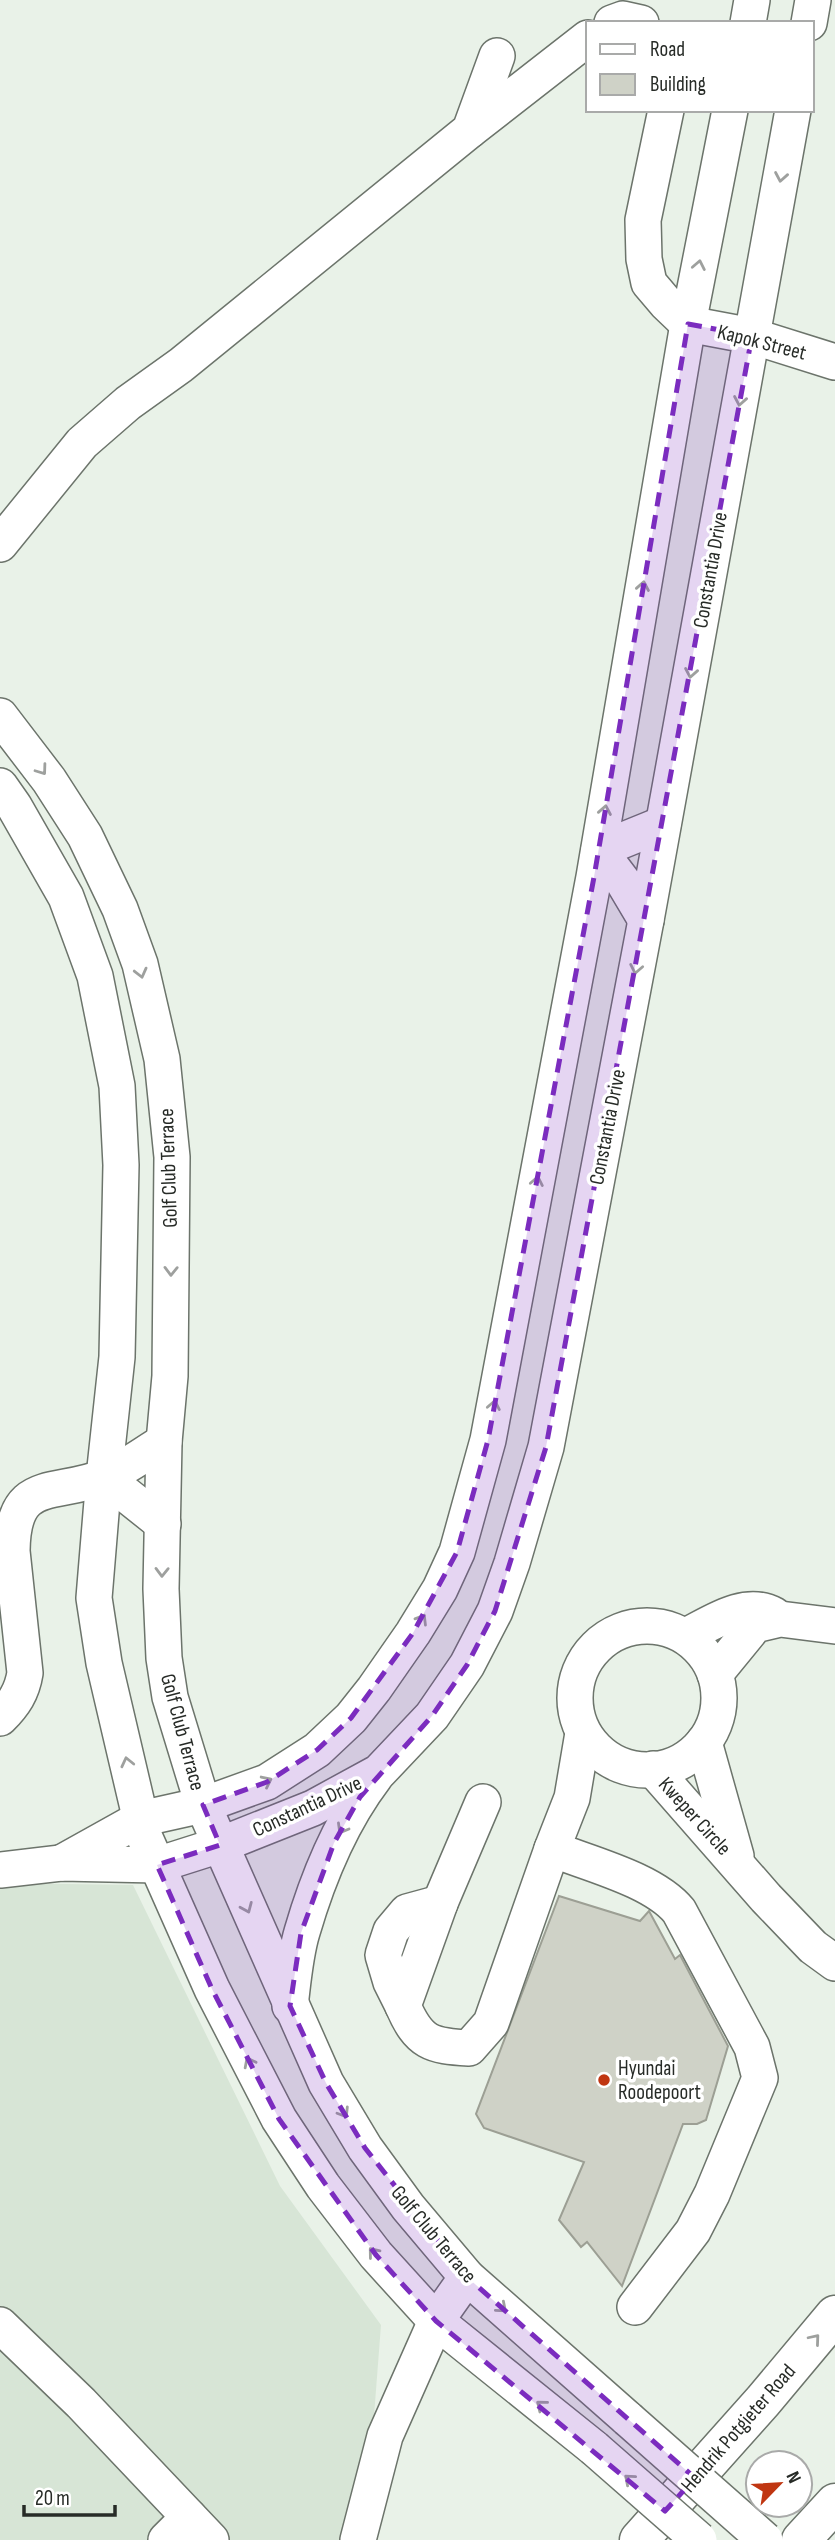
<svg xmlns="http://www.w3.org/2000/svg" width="835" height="2540" font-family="'Sofia Sans Condensed',sans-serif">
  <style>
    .built { fill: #d7e5d6 }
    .building { fill: #cfd2c7; stroke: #9c9f94; stroke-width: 2 }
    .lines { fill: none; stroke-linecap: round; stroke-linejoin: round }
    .minor-casing { stroke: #6c746b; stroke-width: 38 }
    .major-casing { stroke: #6c746b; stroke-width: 41 }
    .minor { stroke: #fff; stroke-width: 35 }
    .major { stroke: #fff; stroke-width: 38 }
    .minor-bridge-casing { stroke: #6c746b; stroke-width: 38; stroke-linecap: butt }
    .minor-bridge { stroke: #fff; stroke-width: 35 }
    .oneway { stroke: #9ea09e }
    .marked { fill: #7b2cbf; fill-opacity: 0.2; stroke: #7b2cbf; stroke-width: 5; stroke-dasharray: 14 9; stroke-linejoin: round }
    .poi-dot { fill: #c03611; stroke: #fff; stroke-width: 2.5 }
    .labels { text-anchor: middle; stroke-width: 7; stroke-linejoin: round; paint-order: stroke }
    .street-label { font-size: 21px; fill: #272b27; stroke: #fff }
    .poi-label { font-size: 21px; fill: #272b27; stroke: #fff; text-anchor: start }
  </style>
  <rect width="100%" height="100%" fill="#e9f2e8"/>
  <polygon class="built" points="0,1883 133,1885 280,2186 381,2325 365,2533 362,2540 0,2540"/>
  <polygon class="building" points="559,1896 640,1921 649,1911 675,1959 680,1955 728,2046 706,2120 697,2124 683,2124 622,2286 587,2242 581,2247 559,2220 584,2162 484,2128 476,2114"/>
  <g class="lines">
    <g class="minor-casing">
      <g id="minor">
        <polyline points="612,23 623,19 641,23"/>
        <polyline points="748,23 752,0"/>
        <polyline points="809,23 813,0"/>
        <polyline points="666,110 643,220 644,259 649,283 666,303 688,324 752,336 835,362"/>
        <polyline points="470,130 588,38"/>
        <polyline points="0,544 82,443 128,403 181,365 470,130 497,56"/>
        <polyline points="0,716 49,780 85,836 120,909 140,964 162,1059 172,1157 170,1376 164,1442 161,1589 164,1658 170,1697 203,1805 326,2083 365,2148 408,2207 467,2277 628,2419"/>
        <polyline points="0,786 14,806 66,897 95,976 117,1086 121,1165 117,1357 104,1477 94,1598 104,1663 145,1838 212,1989 279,2119 323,2186 376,2255 436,2321 594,2448"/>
        <polyline points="646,920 624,883 599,850 663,824"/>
        <polyline points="104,1477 163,1524"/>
        <circle cx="647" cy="1698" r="72"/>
        <path d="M686,1636C712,1623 745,1599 774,1615"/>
        <polyline points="715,1674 755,1625 780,1619 835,1626"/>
        <path d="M0,1718C14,1704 22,1692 25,1673L12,1551C13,1476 53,1497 104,1477C125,1469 145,1453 164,1442"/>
        <path d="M583,1733L572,1798L552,1849C590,1864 654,1880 679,1911L752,2047L760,2078L712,2194L693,2231L635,2307"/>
        <polyline points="704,1742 736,1856"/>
        <polyline points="653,1769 766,1898 813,1947 835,1963"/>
        <path d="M483,1802L440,1903L403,2006C419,2043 431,2046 469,2048L491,2023L552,1849"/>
        <polyline points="61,1863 140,1819 203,1805 267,1782 317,1750 351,1718 374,1689 413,1633 440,1589 457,1552 488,1440 594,877 688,324 730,110"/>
        <polyline points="0,1870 61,1863 157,1865 220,1845 313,1808 379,1772 432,1716 467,1665 495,1611 512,1563 546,1447 646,920 793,110"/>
        <path d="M290,2006C293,1982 295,1955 302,1932C318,1877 340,1823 375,1777"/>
        <polyline points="403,2006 391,1982 383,1955 391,1931 407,1912 440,1903"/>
        <polyline points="0,2325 81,2403 211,2540"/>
        <polyline points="166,2540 189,2517"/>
        <polyline points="358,2540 385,2436 436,2321 467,2277"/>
      </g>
    </g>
    <g class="major-casing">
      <g id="major">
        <polyline points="639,2540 763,2401 835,2315"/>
        <polyline points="801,2540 835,2503"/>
      </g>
    </g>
    <use href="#minor" class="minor"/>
    <use href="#major" class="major"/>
    <g class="minor-bridge-casing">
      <g id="minor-bridge">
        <polyline points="628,2419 765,2540"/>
        <polyline points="594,2448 699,2540"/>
      </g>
    </g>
    <use href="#minor-bridge" class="minor-bridge"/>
  </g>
  <defs><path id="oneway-chevron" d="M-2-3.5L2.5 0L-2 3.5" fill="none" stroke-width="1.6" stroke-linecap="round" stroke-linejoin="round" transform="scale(1.75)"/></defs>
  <g class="oneway">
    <use href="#oneway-chevron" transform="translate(781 177) rotate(100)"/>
    <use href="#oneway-chevron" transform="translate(699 265) rotate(-79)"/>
    <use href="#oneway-chevron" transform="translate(740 401) rotate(100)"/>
    <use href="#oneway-chevron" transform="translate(643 586) rotate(-80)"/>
    <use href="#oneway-chevron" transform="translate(691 673) rotate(100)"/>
    <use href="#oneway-chevron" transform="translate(42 770) rotate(54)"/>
    <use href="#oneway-chevron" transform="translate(605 810) rotate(-80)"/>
    <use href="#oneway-chevron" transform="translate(636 969) rotate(101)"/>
    <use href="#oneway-chevron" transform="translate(141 973) rotate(76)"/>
    <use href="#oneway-chevron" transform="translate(537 1181) rotate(-79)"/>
    <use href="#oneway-chevron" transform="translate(171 1271) rotate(91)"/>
    <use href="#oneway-chevron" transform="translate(494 1405) rotate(-79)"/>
    <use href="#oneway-chevron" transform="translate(162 1572) rotate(91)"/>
    <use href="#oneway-chevron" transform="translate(422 1619) rotate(-59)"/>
    <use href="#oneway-chevron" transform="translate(127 1762) rotate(-103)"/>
    <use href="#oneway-chevron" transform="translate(267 1781) rotate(-26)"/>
    <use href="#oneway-chevron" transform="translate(342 1829) rotate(120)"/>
    <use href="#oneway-chevron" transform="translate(247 1908) rotate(67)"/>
    <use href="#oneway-chevron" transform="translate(249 2062) rotate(-117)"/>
    <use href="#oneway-chevron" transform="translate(344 2113) rotate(58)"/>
    <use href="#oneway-chevron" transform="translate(373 2252) rotate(-129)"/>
    <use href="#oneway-chevron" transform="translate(502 2308) rotate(41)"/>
    <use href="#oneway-chevron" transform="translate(815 2339) rotate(-50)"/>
    <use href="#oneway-chevron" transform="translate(541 2405) rotate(-141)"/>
    <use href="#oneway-chevron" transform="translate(629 2479) rotate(-139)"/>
  </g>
  <path class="marked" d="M688,324L752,336L546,1447L495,1611L467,1665L432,1716L360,1797L334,1843L301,1933L290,2006L326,2083L365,2148L467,2277L695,2478L665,2511L436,2321L376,2255L279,2119L212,1989L157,1865L220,1845L203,1805L267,1782L317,1750L351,1718L413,1633L457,1552L488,1440L594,877Z"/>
  <circle class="poi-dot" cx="604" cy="2080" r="7"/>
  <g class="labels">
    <g class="street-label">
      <text transform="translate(762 342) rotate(14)" y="7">Kapok Street</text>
      <text transform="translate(710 570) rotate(-80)" y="7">Constantia Drive</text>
      <text transform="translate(607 1127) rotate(-79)" y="7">Constantia Drive</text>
      <text transform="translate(168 1168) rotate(-92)" y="7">Golf Club Terrace</text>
      <text transform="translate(183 1732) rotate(75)" y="7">Golf Club Terrace</text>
      <text transform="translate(307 1806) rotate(-25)" y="7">Constantia Drive</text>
      <text transform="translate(695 1816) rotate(48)" y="7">Kweper Circle</text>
      <text transform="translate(434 2234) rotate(50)" y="7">Golf Club Terrace</text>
      <text transform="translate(738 2428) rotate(-49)" y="7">Hendrik Potgieter Road</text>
    </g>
    <g class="poi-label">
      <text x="618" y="2075">Hyundai<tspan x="618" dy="24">Roodepoort</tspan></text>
    </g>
  </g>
  <rect x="586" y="21" width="228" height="91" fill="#ffffff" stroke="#a9aaa9" stroke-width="2"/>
  <rect x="600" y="44" width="35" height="10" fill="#ffffff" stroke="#a9aaa9" stroke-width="2"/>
  <text x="650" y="56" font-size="21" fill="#272b27">Road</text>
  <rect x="600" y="74" width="35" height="21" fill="#cfd2c7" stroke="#a9aaa9" stroke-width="2"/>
  <text x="650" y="91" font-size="21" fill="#272b27">Building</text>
  <g transform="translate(779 2484) rotate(65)"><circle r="33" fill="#ffffff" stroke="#a9aaa9" stroke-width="2"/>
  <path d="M0-5L12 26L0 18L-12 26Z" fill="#c03611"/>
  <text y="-10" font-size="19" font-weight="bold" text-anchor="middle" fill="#272b27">N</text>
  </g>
  <path d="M24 2505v10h91v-10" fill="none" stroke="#272b27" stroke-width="3.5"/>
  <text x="35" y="2505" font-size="21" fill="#272b27" stroke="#ffffff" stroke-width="5" paint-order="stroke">20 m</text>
</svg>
